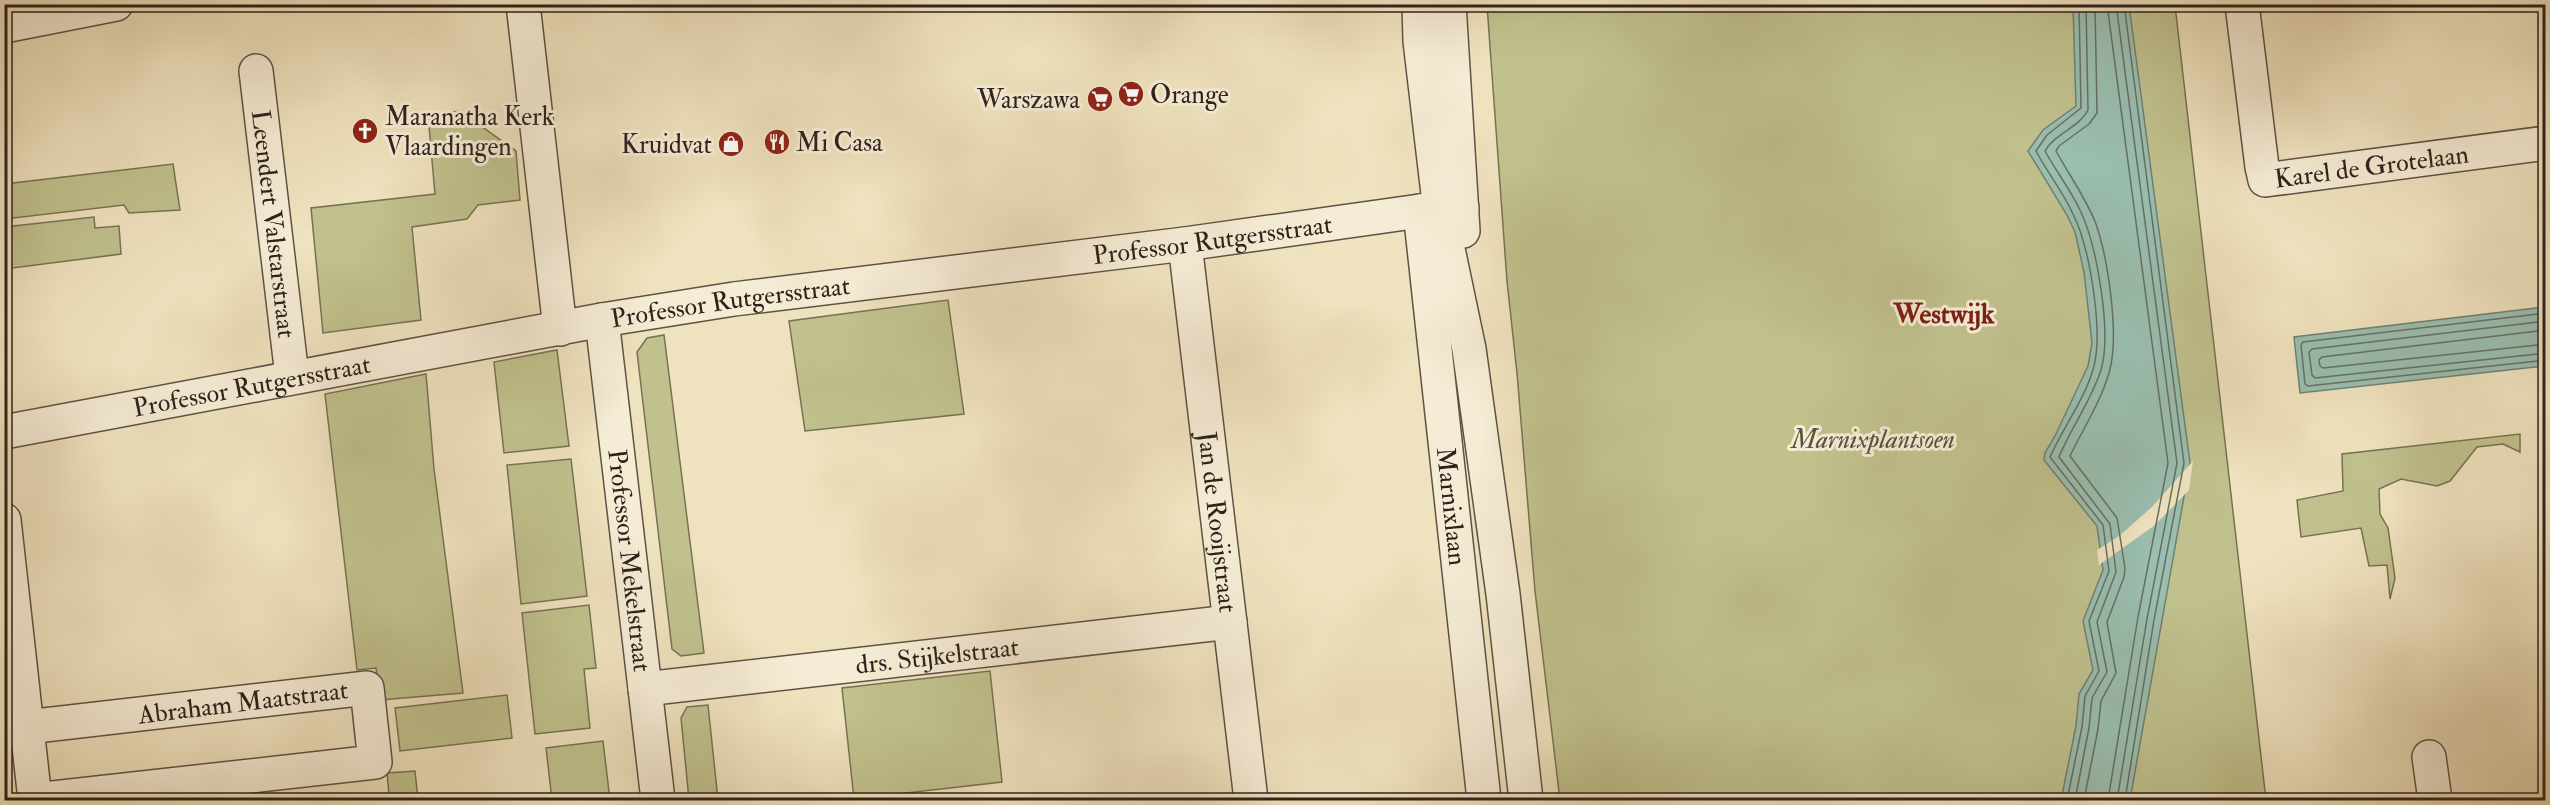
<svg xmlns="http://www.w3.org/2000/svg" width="2550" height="805" font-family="'IM FELL Double Pica',serif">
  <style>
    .green { fill: #c0c18d; stroke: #777255; stroke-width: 1.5 }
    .water { fill: #9abeaf; stroke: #6f8075; stroke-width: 1.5 }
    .pier { fill: #efe2be }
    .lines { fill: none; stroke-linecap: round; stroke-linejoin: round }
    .shore { stroke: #647066; stroke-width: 1.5 }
    .minor-casing { stroke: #5e5245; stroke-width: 36 }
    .minor { stroke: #f5ecd5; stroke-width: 33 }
    .labels { text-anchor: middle; stroke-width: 6; stroke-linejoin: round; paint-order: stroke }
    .poi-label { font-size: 26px; fill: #2e221d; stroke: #f5ecd5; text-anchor: start }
    .street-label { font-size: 26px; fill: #2e221d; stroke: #f5ecd5 }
    .park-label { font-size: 26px; font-style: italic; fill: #5a523f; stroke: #f5ecd5 }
    .quarter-label { font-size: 28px; font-weight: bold; fill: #7a1f14; stroke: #f5ecd5 }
  </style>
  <rect width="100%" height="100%" fill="#efe2be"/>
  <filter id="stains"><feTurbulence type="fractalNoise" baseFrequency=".00333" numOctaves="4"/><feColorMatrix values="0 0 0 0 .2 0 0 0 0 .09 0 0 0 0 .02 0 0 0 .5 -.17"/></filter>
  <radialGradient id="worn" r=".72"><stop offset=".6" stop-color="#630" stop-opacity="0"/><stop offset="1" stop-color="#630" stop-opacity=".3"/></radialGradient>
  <g class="green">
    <polygon points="1487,5 2175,5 2266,800 1560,800 1535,591 1517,373 1507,281"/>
    <polygon points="460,111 516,151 520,200 478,205 467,219 412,227 421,320 323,333 311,208 435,194 428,115"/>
    <polygon points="173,164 180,210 129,213 124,205 5,219 5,184"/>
    <polygon points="94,217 95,228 119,226 121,254 5,269 5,227"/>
    <polygon points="948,300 964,414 805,431 789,321"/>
    <polygon points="664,335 704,653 681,656 672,649 637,352 647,338"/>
    <polygon points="557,350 569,446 504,453 494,362"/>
    <polygon points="426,374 434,469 463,693 380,700 376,668 357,670 325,394"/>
    <polygon points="2520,434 2520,452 2503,444 2477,447 2450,481 2437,486 2401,479 2379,489 2380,514 2388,528 2395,578 2390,599 2387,565 2369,566 2361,528 2301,537 2297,500 2343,491 2342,454"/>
    <polygon points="571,459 587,596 521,604 507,465"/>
    <polygon points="589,605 596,668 584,669 590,728 535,734 522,613"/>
    <polygon points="990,671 1002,782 854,799 842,688"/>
    <polygon points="507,695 512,738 400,751 395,708"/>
    <polygon points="708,705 718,800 689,800 681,718 687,707"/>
    <polygon points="603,741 610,800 552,800 546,748"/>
    <polygon points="415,771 418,800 338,800 389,795 387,773"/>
  </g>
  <g class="water">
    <polygon points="2073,5 2129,5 2190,463 2130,800 2061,800 2076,726 2079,694 2093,670 2083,621 2103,570 2097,526 2044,460 2045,453 2055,436 2088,366 2092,343 2084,272 2075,232 2067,215 2028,151 2043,130 2076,106"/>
    <polygon points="2545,307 2545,366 2300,393 2294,337"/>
  </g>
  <polygon class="pier" points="2193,461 2189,490 2155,525 2099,565 2097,550 2119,536 2152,507"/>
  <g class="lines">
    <g class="shore">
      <polyline points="2107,4 2168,463 2138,617 2108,800"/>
      <polyline points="2116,4 2177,463 2147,619 2117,800"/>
      <polyline points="2124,4 2184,463 2154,620 2125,800"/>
      <polyline points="2546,313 2303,342 2301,345 2305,384 2308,386 2546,360"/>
      <polyline points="2546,321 2312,349 2309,352 2312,375 2315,378 2546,353"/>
      <polyline points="2546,330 2322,357 2319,360 2320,366 2323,368 2546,344"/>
      <path d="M2067,800L2082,727L2085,696L2099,671L2089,621L2109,571L2103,525L2050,457C2063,427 2086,398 2094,366C2103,330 2090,248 2073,214C2063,192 2047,172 2036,151L2047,135L2081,108L2079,4"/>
      <path d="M2075,800L2089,728L2092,698L2107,672L2097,622L2116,572L2110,524L2059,457C2071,428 2091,401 2101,370C2112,333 2097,245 2080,210C2070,189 2056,171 2045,151C2055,133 2079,128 2088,110L2086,4"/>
      <path d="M2084,800L2098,729L2101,701L2116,673L2107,622L2124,577L2125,568L2117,518L2070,456C2083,429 2101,401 2109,373C2120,337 2108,259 2096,224C2086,198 2069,175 2056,151L2059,146L2089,124L2097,113L2095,4"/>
    </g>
    <g class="minor-casing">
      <g id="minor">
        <polyline points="523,4 560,329"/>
        <polyline points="1419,4 1420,41 1440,211 1469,349 1503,594 1526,800"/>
        <polyline points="1449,4 1463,231"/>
        <path id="s1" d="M2242,4L2262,167L2265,180L2546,143"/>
        <polyline points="4,26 116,4"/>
        <path id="s2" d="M256,71L292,376"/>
        <path id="s3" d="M1420,211L1484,800"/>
        <path id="s4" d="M1185,244L1251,800"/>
        <path id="s5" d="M602,320L658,800"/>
        <path id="s6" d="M4,432L602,320L734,299L1185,244L1420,211L1462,208"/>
        <polyline points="4,520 35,800 375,762 367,688 27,727"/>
        <path id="s7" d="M645,689L1230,622"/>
        <polyline points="2429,757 2435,800"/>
      </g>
    </g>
    <use href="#minor" class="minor"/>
  </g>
  <defs>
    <g id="supermarket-disc" transform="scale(1.35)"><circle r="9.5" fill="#8f2418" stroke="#f5ecd5"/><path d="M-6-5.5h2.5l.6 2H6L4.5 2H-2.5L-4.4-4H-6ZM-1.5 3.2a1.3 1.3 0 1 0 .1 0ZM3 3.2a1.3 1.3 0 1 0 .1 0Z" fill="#fff"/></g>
    <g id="church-disc" transform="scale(1.35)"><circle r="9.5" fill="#8f2418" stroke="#f5ecd5"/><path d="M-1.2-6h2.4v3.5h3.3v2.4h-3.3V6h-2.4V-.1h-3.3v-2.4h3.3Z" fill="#fff"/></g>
    <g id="restaurant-disc" transform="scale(1.35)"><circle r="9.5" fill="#8f2418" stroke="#f5ecd5"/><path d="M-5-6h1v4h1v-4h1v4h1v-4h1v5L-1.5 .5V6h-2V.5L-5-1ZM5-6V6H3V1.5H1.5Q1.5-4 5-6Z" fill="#fff"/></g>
    <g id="shop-disc" transform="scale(1.35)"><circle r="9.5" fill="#8f2418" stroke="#f5ecd5"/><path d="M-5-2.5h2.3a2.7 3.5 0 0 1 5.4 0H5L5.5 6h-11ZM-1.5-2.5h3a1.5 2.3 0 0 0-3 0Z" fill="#fff"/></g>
  </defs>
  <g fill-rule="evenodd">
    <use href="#supermarket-disc" x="1131" y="94"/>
    <use href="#supermarket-disc" x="1100" y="99"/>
    <use href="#church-disc" x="365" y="131"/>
    <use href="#restaurant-disc" x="777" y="142"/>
    <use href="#shop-disc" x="731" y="144"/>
  </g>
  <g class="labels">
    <g class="poi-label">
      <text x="1150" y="103">Orange</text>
      <text x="1080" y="108" text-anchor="end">Warszawa</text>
      <text x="385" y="125">Maranatha Kerk<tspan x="385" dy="30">Vlaardingen</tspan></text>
      <text x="796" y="151">Mi Casa</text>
      <text x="712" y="153" text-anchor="end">Kruidvat</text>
    </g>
    <g class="street-label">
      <text dy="9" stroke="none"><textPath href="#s1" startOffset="285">Karel de Grotelaan</textPath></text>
      <text dy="9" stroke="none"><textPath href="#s2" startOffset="154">Leendert Valstarstraat</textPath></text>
      <text dy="9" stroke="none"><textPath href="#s6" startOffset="1224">Professor Rutgersstraat</textPath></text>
      <text dy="9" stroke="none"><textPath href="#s6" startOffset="738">Professor Rutgersstraat</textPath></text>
      <text dy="9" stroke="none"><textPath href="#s6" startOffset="252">Professor Rutgersstraat</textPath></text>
      <text dy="9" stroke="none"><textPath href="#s3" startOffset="297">Marnixlaan</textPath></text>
      <text dy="9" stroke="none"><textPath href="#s4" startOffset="280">Jan de Rooijstraat</textPath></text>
      <text dy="9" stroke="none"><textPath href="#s5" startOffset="242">Professor Mekelstraat</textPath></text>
      <text dy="9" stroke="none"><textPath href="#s7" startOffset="294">drs. Stijkelstraat</textPath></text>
      <text transform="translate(243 702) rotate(-7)" y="9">Abraham Maatstraat</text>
    </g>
    <g class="park-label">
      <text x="1873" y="448">Marnixplantsoen</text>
    </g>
    <g class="quarter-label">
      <text x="1944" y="323">Westwijk</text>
    </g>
  </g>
  <rect width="2550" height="805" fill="none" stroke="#efe2be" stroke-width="24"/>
  <rect x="6" y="6" width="2538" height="793" fill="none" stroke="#2e221d" stroke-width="3"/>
  <rect x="12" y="12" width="2526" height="781" fill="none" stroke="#2e221d" stroke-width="1.5"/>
  <rect width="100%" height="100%" filter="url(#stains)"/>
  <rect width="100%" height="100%" fill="url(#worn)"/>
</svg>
